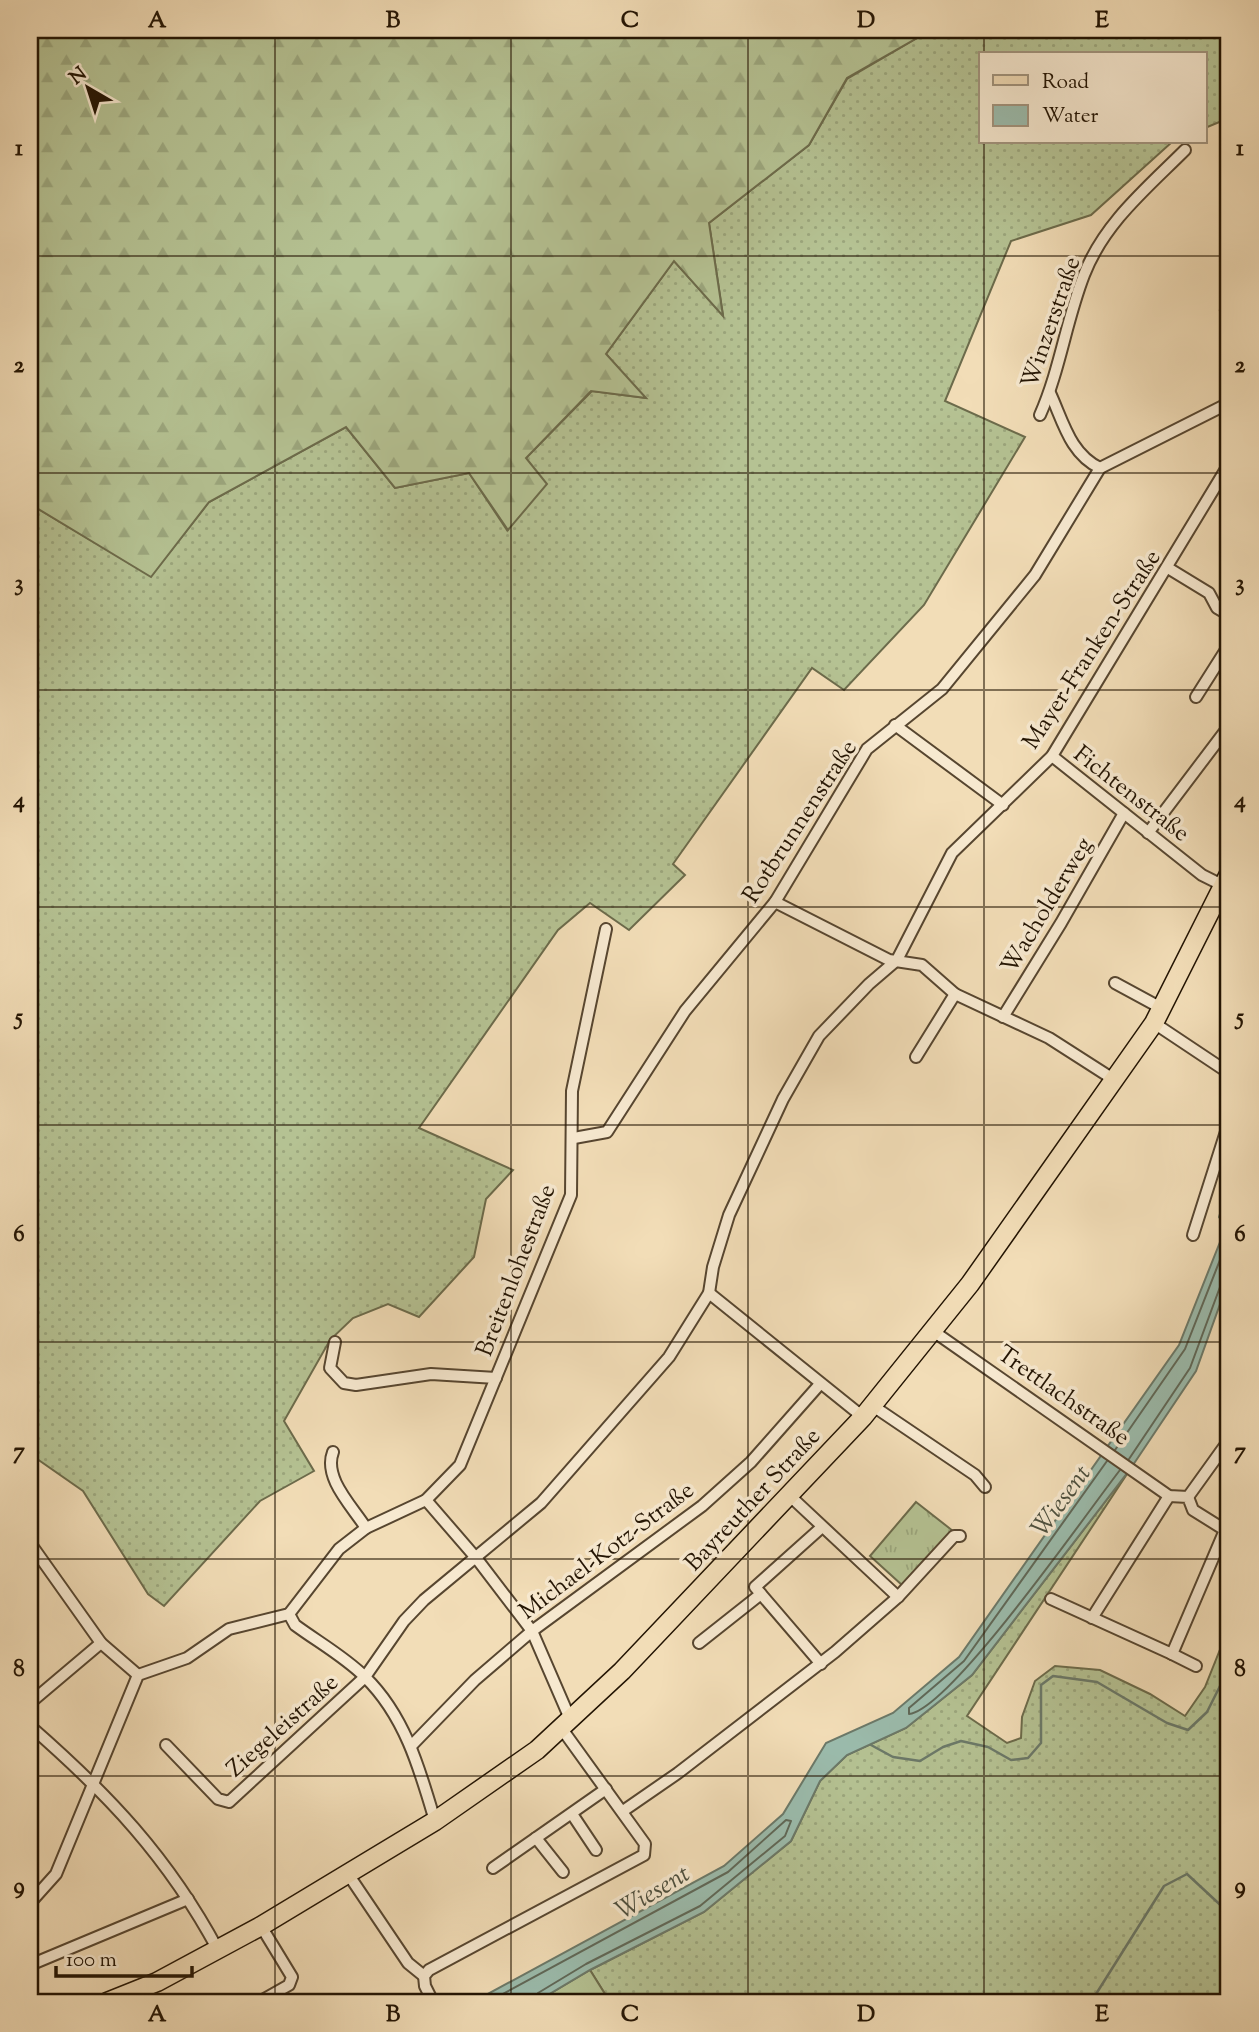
<svg xmlns="http://www.w3.org/2000/svg" width="1259" height="2032" font-family="'Sorts Mill Goudy',serif">
  <style>
    .grass { fill: url(#grass-dots); stroke: #6c6b4b; stroke-width: 2 }
    .forest { fill: url(#forest-firs); stroke: #6c6b4b; stroke-width: 2 }
    .park { fill: url(#park-tufts); stroke: #6c6b4b; stroke-width: 2 }
    .garden { fill: #b5c293; stroke: #6c6b4b; stroke-width: 2 }
    .water { fill: #9bbcad; stroke: #6b7969; stroke-width: 2 }
    .lines { fill: none; stroke-linecap: round; stroke-linejoin: round }
    .shore { stroke: #5f6858; stroke-width: 2 }
    .stream { stroke: #6b7969; stroke-width: 2.5 }
    .street-casing { stroke: #574630; stroke-width: 14 }
    .primary-casing { stroke: #231403; stroke-width: 21 }
    .street { stroke: #f7e9d0; stroke-width: 10 }
    .primary { stroke: #f2ddb7; stroke-width: 18 }
    .grid { fill: none; stroke: #231403; stroke-width: 2; stroke-opacity: 0.55 }
    .labels { text-anchor: middle; stroke-width: 7; stroke-linejoin: round; paint-order: stroke }
    .street-label { font-size: 24px; fill: #231403; stroke: #f7e9d0 }
    .water-label { font-size: 26px; font-style: italic; fill: #4d4f3e; stroke: #f7e9d0 }
    .neatline { fill: none; stroke: #231403; stroke-width: 2.5 }
    .grid-label { font-size: 23px; text-anchor: middle; font-weight: bold; fill: #231403 }
  </style>
  <defs>
    <pattern id="grass-dots" width="8" height="8" patternUnits="userSpaceOnUse" patternTransform="scale(1.75)"><rect width="8" height="8" fill="#b5c293"/><path d="M2 2h.1M6 6h.1" fill="none" stroke="#9ba67d" stroke-width="1.8" stroke-linecap="round"/></pattern>
    <pattern id="forest-firs" width="22" height="20" patternUnits="userSpaceOnUse" patternTransform="scale(1.75)"><rect width="22" height="20" fill="#b5c293"/><path d="M5 1l3.5 6h-7zM16 11l3.5 6h-7z" fill="#9ba67d"/></pattern>
    <pattern id="park-tufts" width="24" height="20" patternUnits="userSpaceOnUse" patternTransform="scale(1.75)"><rect width="24" height="20" fill="#b5c293"/><path d="M3 7l-1-3M5 7V3M7 7l1-3M15 17l-1-3M17 17v-4M19 17l1-3" fill="none" stroke="#9ba67d"/></pattern>
  </defs>
  <rect width="100%" height="100%" fill="#f2ddb7"/>
  <filter id="stains"><feTurbulence type="fractalNoise" baseFrequency=".00286" numOctaves="4"/><feColorMatrix values="0 0 0 0 .2 0 0 0 0 .09 0 0 0 0 .02 0 0 0 .5 -.17"/></filter>
  <radialGradient id="worn" r=".72"><stop offset=".6" stop-color="#630" stop-opacity="0"/><stop offset="1" stop-color="#630" stop-opacity=".3"/></radialGradient>
  <g class="grass">
    <polygon points="931,30 1229,30 1229,118 1205,128 1205,54 981,54 981,142 1172,142 1091,215 1011,241 945,401 1025,437 924,605 844,690 812,668 673,864 685,875 629,930 590,903 558,930 419,1128 513,1170 486,1199 474,1257 419,1317 388,1304 353,1318 330,1340 284,1421 314,1471 260,1501 164,1606 148,1594 83,1491 30,1454 30,504 151,576 209,502 346,427 395,488 469,473 507,530 526,458 592,391 645,398 606,354 674,261 723,315 709,223 809,145 847,79"/>
    <polygon points="1131,1468 967,1716 1007,1743 1021,1738 1022,1717 1035,1681 1055,1666 1100,1670 1150,1694 1185,1716 1205,1687 1229,1627 1229,2002 610,2002 590,1970 704,1912 791,1841 820,1781 847,1755 906,1728 972,1675"/>
  </g>
  <polygon class="forest" points="30,30 931,30 847,78 809,145 709,223 723,316 674,261 606,354 646,398 591,391 526,458 547,484 508,530 469,473 395,488 346,427 209,502 151,577 30,504"/>
  <polygon class="park" points="916,1502 953,1531 902,1585 870,1556"/>
  <polygon class="garden" points="590,1970 610,2002 536,2002"/>
  <polygon class="water" points="1229,1185 1229,1279 1196,1371 1131,1468 972,1675 906,1728 847,1755 820,1781 791,1841 704,1912 590,1970 536,2002 473,2002 724,1866 783,1814 826,1743 893,1713 959,1657 1179,1345 1226,1227 1219,1217"/>
  <g class="lines">
    <g class="shore">
      <polyline points="1115,1450 1185,1349 1229,1237"/>
      <polyline points="1129,1459 1190,1368 1220,1287 1229,1282"/>
      <path d="M1107,1461L964,1661L909,1708V1714C950,1710 1088,1511 1120,1470"/>
      <polyline points="488,2002 728,1872 786,1820 791,1821 785,1836 700,1906 586,1964 538,1993 534,2002"/>
    </g>
    <g class="stream">
      <polyline points="871,1745 893,1757 920,1761 943,1747 961,1741 988,1747 1011,1760 1028,1758 1041,1743 1041,1685 1053,1676 1097,1682 1167,1723 1188,1730 1207,1712 1229,1668"/>
      <polyline points="1091,2002 1164,1886 1187,1874 1229,1913"/>
    </g>
    <g class="street-casing">
      <g id="street">
        <polyline points="1229,303 1226,310 1229,312"/>
        <path d="M1050,393C1063,421 1070,454 1100,468"/>
        <path d="M1040,415C1060,370 1066,321 1084,275C1104,223 1147,188 1185,150"/>
        <polyline points="1168,568 1209,593 1217,608 1229,615"/>
        <polyline points="1196,697 1229,645"/>
        <polyline points="895,725 1003,805"/>
        <polyline points="1052,756 1202,875 1222,885"/>
        <polyline points="1148,833 1229,726"/>
        <polyline points="775,902 889,960 922,965 955,994 1049,1038 1113,1079"/>
        <polyline points="1115,983 1163,1009"/>
        <polyline points="1003,1017 1061,923 1124,813"/>
        <polyline points="1154,1023 1229,1073"/>
        <polyline points="916,1057 955,994"/>
        <polyline points="574,1138 607,1132 685,1011 775,902 867,749 942,689 1035,575 1100,468 1229,403"/>
        <polyline points="1193,1235 1229,1122"/>
        <polyline points="709,1293 863,1417"/>
        <polyline points="933,1331 1169,1496 1188,1497 1193,1510 1225,1530 1172,1654 1051,1599"/>
        <polyline points="335,1342 330,1368 344,1383 356,1385 431,1374 496,1378"/>
        <polyline points="873,1406 975,1475 985,1487"/>
        <path d="M333,1452C323,1478 352,1506 366,1528"/>
        <polyline points="790,1496 898,1597"/>
        <polyline points="1188,1497 1229,1440"/>
        <polyline points="426,1500 477,1559 532,1631 571,1721"/>
        <polyline points="30,1543 101,1643 138,1675"/>
        <path d="M289,1614L295,1625C318,1642 345,1657 365,1677C405,1716 420,1770 435,1821"/>
        <polyline points="1092,1618 1169,1496"/>
        <polyline points="699,1643 761,1594"/>
        <polyline points="1172,1654 1196,1666"/>
        <polyline points="821,1664 755,1587 822,1527"/>
        <polyline points="30,1703 101,1643"/>
        <path d="M30,1726C108,1794 168,1857 218,1950"/>
        <polyline points="166,1745 218,1799 229,1802 365,1677 404,1621 424,1600 541,1503 669,1357 709,1293 713,1267 729,1215 783,1099 819,1036 869,984 897,960 952,853 1052,756 1229,464"/>
        <polyline points="412,1745 475,1680 532,1631 702,1506 751,1462 820,1384"/>
        <polyline points="623,1811 678,1773 835,1652 898,1597 954,1536 960,1536"/>
        <polyline points="572,1814 596,1850"/>
        <polyline points="536,1838 563,1872"/>
        <polyline points="493,1868 606,1789"/>
        <polyline points="348,1874 408,1963 424,1976"/>
        <polyline points="30,1903 56,1874 138,1675 187,1658 229,1629 289,1614 339,1549 366,1528 426,1500 460,1465 571,1195 572,1091 606,929"/>
        <polyline points="30,1965 188,1899"/>
        <polyline points="259,2002 289,1985 292,1977 261,1926"/>
        <polyline points="433,2002 425,1986 424,1976 429,1970 644,1855 645,1844 562,1729"/>
      </g>
    </g>
    <g class="primary-casing">
      <polyline id="primary" points="107,2002 157,1982 261,1926 435,1821 537,1750 622,1671 863,1417 970,1284 1154,1023 1229,874"/>
    </g>
    <use href="#street" class="street"/>
    <use href="#primary" class="primary"/>
  </g>
  <path class="grid" d="M275,30V2002M511,30V2002M748,30V2002M984,30V54M984,142V2002M30,256H1229M30,473H1229M30,690H1229M30,907H1229M30,1125H1229M30,1342H1229M30,1559H1229M30,1776H1229"/>
  <g class="labels">
    <g class="street-label">
      <text transform="translate(1050 322) rotate(-71)" y="8">Winzerstraße</text>
      <text transform="translate(1091 649) rotate(-57)" y="8">Mayer-Franken-Straße</text>
      <text transform="translate(1132 793) rotate(38)" y="8">Fichtenstraße</text>
      <text transform="translate(799 821) rotate(-57)" y="8">Rotbrunnenstraße</text>
      <text transform="translate(1046 905) rotate(-59)" y="8">Wacholderweg</text>
      <text transform="translate(515 1270) rotate(-69)" y="8">Breitenlohestraße</text>
      <text transform="translate(1064 1395) rotate(35)" y="8">Trettlachstraße</text>
      <text transform="translate(752 1499) rotate(-47)" y="8">Bayreuther Straße</text>
      <text transform="translate(606 1550) rotate(-37)" y="8">Michael-Kotz-Straße</text>
      <text transform="translate(282 1725) rotate(-42)" y="8">Ziegeleistraße</text>
    </g>
    <g class="water-label">
      <text transform="translate(1060 1500) rotate(-54)" y="9">Wiesent</text>
      <text transform="translate(652 1891) rotate(-31)" y="9">Wiesent</text>
    </g>
  </g>
  <rect width="1259" height="2032" fill="none" stroke="#f2ddb7" stroke-width="77"/>
  <rect x="979" y="52" width="228" height="91" fill="#f7e9d0" stroke="#a2947e" stroke-width="2"/>
  <rect x="993" y="75" width="35" height="10" fill="#f2ddb7" stroke="#a2947e" stroke-width="2"/>
  <text x="1042" y="88" font-size="21" fill="#231403">Road</text>
  <rect x="993" y="105" width="35" height="21" fill="#9bbcad" stroke="#a2947e" stroke-width="2"/>
  <text x="1042" y="122" font-size="21" fill="#231403">Water</text>
  <g transform="translate(88 88) rotate(321)" stroke="#f7e9d0" stroke-width="5" paint-order="stroke">
  <path d="M0-5L12 26L0 18L-12 26Z" fill="#231403"/>
  <text y="-10" font-size="19" font-weight="bold" text-anchor="middle" fill="#231403">N</text>
  </g>
  <path d="M56 1966v10h136v-10" fill="none" stroke="#231403" stroke-width="3.5"/>
  <text x="66" y="1966" font-size="21" fill="#231403" stroke="#f7e9d0" stroke-width="5" paint-order="stroke">100 m</text>
  <rect x="38" y="38" width="1182" height="1956" class="neatline"/>
  <g class="grid-label">
    <text x="157" y="27">A</text>
    <text x="393" y="27">B</text>
    <text x="630" y="27">C</text>
    <text x="866" y="27">D</text>
    <text x="1102" y="27">E</text>
    <text x="19" y="155">1</text>
    <text x="1240" y="155">1</text>
    <text x="19" y="372">2</text>
    <text x="1240" y="372">2</text>
    <text x="19" y="590">3</text>
    <text x="1240" y="590">3</text>
    <text x="19" y="807">4</text>
    <text x="1240" y="807">4</text>
    <text x="19" y="1024">5</text>
    <text x="1240" y="1024">5</text>
    <text x="19" y="1241">6</text>
    <text x="1240" y="1241">6</text>
    <text x="19" y="1458">7</text>
    <text x="1240" y="1458">7</text>
    <text x="19" y="1676">8</text>
    <text x="1240" y="1676">8</text>
    <text x="19" y="1893">9</text>
    <text x="1240" y="1893">9</text>
    <text x="157" y="2021">A</text>
    <text x="393" y="2021">B</text>
    <text x="630" y="2021">C</text>
    <text x="866" y="2021">D</text>
    <text x="1102" y="2021">E</text>
  </g>
  <rect width="100%" height="100%" filter="url(#stains)"/>
  <rect width="100%" height="100%" fill="url(#worn)"/>
</svg>
